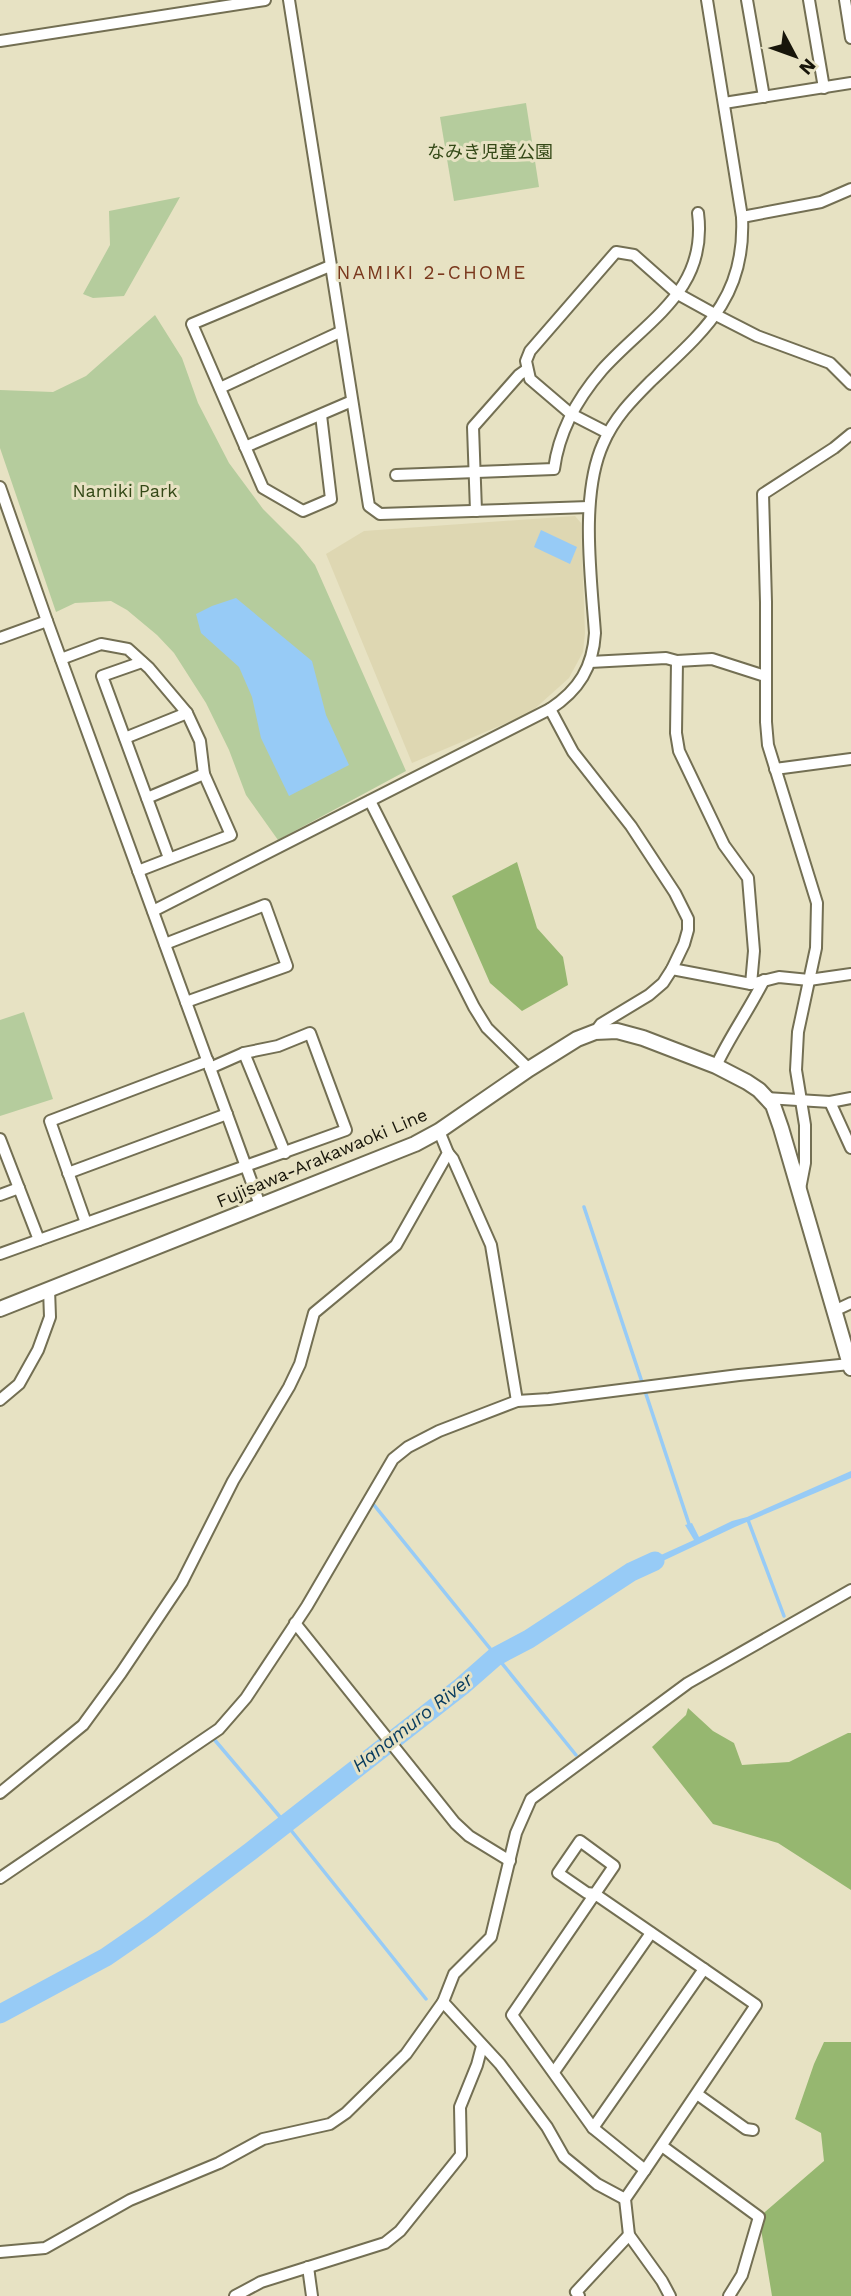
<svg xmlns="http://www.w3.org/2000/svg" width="851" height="2296" font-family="'Work Sans','Noto Sans JP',sans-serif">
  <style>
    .built { fill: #ded7b2 }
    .green { fill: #b5cc9d }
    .forest { fill: #96b770 }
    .water { fill: #97cbf6 }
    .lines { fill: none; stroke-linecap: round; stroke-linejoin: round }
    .stream { stroke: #97cbf6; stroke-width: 3.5 }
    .river { stroke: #97cbf6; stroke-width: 19 }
    .minor-casing { stroke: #736f53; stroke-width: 14 }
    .major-casing { stroke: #736f53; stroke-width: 18 }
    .minor { stroke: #fff; stroke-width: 10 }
    .major { stroke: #fff; stroke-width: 14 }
    .labels { text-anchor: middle; stroke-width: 6; stroke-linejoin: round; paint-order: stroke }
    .park-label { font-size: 18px; fill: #344917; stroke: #e7e2c3 }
    .street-label { font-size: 18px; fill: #17150a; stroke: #e7e2c3 }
    .neighbourhood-label { font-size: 19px; letter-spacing: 2px; fill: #7a381d; stroke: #e7e2c3 }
    .water-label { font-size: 19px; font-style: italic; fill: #063a5d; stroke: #e7e2c3 }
  </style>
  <rect width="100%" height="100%" fill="#e7e2c3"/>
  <polygon class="built" points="575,516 581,523 585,633 583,652 569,678 530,713 412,763 326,554 364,531"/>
  <g class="green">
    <polygon points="526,103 539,187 454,201 440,117"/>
    <polygon points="180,197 124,296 93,298 83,294 110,245 109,211"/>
    <polygon points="155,315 182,358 198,403 229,463 263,509 299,545 315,565 406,771 278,840 246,795 229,750 206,703 174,653 157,635 127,610 111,601 75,603 56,612 0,448 0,390 53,392 86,376"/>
    <polygon points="24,1012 53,1099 0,1116 0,1020"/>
  </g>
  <g class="forest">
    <polygon points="517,862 537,928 563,957 568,985 522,1011 490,983 452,896"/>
    <polygon points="688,1708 713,1731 734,1743 742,1765 789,1762 848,1733 851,1733 851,1890 778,1843 713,1824 652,1747 686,1715"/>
    <polygon points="824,2042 851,2042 851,2296 772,2296 759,2217 824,2161 821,2133 795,2119 814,2064"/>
  </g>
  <g class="water">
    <polygon points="541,530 577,547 570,564 534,547"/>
    <polygon points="236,598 312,661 326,715 349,765 289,796 261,738 252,697 239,667 201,633 196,614 212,606"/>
    <polygon points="851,1471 851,1478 735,1527 633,1575 630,1569 694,1540 685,1525 692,1523 699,1537 732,1521 747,1517"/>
  </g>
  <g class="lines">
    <g class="stream">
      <polyline points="584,1207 690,1527"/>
      <polyline points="374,1505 576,1755"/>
      <polyline points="748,1520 784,1616"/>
      <polyline points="213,1738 286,1824 426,1999"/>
    </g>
    <polyline class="river" points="0,2014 106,1957 151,1926 251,1851 462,1686 495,1657 529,1639 631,1572 655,1561"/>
    <g class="minor-casing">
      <g id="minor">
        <polyline points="289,0 369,506 380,514 589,507"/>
        <polyline points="747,0 764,97"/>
        <polyline points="809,0 824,88"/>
        <polyline points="845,0 851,38"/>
        <polyline points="0,41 265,0"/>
        <polyline points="724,103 851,83"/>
        <polyline points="742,217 821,202 851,189"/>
        <polyline points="220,388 340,332"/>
        <polyline points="321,415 331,499 303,511 263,488 192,324 330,266"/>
        <polyline points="608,433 571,414 530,379 526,361 530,351 616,252 634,255 678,294 716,315 757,336 830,363 851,384"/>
        <polyline points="245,447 352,401"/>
        <path d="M396,475L554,469C559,431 577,399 602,370C647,320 708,291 698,213"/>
        <polyline points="0,487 47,621 260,1205"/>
        <polyline points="476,511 473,427 519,375 526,370"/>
        <polyline points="0,638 47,621"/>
        <polyline points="61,659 101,644 128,649 149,668 187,713 200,741 204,774 231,835 138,871"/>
        <polyline points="677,661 676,733 679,751 724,845 748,878 754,951 751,984"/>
        <polyline points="142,662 102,676 169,858"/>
        <polyline points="590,662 666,658 677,661 712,659 765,676"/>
        <polyline points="550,709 573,752 631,826 675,893 688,919 688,930 684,944 672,969 663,983 649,995 601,1024 595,1032"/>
        <polyline points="125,738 187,713"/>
        <polyline points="775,769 851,759"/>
        <polyline points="147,798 204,774"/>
        <polyline points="370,801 474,1007 487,1028 529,1069"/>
        <path d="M153,911L550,709C579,690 593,667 595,633C591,577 580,495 603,444C614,418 632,400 651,381C705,330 746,297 742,217L707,0"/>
        <polyline points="165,944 265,905 287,966 186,1002"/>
        <polyline points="672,969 751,984 779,977 809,980 851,974"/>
        <polyline points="244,1053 285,1153"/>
        <path d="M716,1066C730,1036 749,1010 764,980"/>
        <polyline points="766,1098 830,1102 851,1098"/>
        <polyline points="830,1102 851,1148"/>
        <polyline points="0,1139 39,1240 0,1254"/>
        <polyline points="448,1153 453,1159 491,1245 517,1401"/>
        <polyline points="68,1173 227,1114"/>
        <polyline points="800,1189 805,1163 805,1125 796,1070 798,1032 816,948 817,903 768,745 766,722 766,602 763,494 834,448 851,434"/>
        <polyline points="0,1195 19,1188"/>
        <polyline points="86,1223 50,1121 208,1061"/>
        <polyline points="39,1240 346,1130 310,1033 278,1046 244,1053 210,1068"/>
        <polyline points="834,1311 851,1303"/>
        <polyline points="0,1400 19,1384 38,1350 50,1317 49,1289"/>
        <polyline points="295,1623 455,1823 469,1836 510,1861"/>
        <polyline points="0,1793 83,1725 121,1673 182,1582 233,1481 289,1387 300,1364 314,1313 396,1245 448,1153 439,1131"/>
        <polyline points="0,1878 219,1729 246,1698 307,1606 393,1459 408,1447 439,1431 517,1401 549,1399 739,1375 850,1364"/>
        <polyline points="704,1969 595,1894 587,1893 558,1873 580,1841 614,1866 512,2015 593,2128 645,2170 756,2005 704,1969"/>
        <polyline points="443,2002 500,2064 547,2127 564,2157 597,2184 625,2199"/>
        <polyline points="554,2072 651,1933"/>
        <polyline points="697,2094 746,2129 753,2130"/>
        <polyline points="593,2128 704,1969"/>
        <polyline points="662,2146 759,2217 742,2275 729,2296"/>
        <polyline points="645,2170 625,2199 629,2235 662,2281 670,2296"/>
        <polyline points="0,2252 45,2248 130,2200 219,2163 263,2139 330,2124 346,2113 406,2054 443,2002 454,1974 491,1937 516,1833 531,1799 688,1683 851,1590"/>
        <polyline points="308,2267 312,2296"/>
        <polyline points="235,2296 261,2282 385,2243 400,2231 461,2155 460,2107 477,2065 482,2046"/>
        <polyline points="579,2296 576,2292 629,2235"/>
      </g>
    </g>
    <g class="major-casing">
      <polyline id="major" points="0,1309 415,1144 439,1131 529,1069 577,1039 595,1032 617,1031 643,1038 716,1066 747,1082 759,1090 773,1105 781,1128 851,1368"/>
    </g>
    <use href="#minor" class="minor"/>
    <use href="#major" class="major"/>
  </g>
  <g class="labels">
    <g class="park-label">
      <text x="490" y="158">なみき児童公園</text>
      <text x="125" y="497">Namiki Park</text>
    </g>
    <g class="street-label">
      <text transform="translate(322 1158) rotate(-23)" y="6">Fujisawa-Arakawaoki Line</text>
    </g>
    <g class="neighbourhood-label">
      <text x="432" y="279">NAMIKI 2-CHOME</text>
    </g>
    <g class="water-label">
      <text transform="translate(412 1722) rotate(-38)" y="7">Hanamuro River</text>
    </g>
  </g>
  <g transform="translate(795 56) rotate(131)" stroke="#e7e2c3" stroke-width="5" paint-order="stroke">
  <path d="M0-5L12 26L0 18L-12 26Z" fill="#17150a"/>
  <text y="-10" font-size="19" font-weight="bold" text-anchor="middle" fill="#17150a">N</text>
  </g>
</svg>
